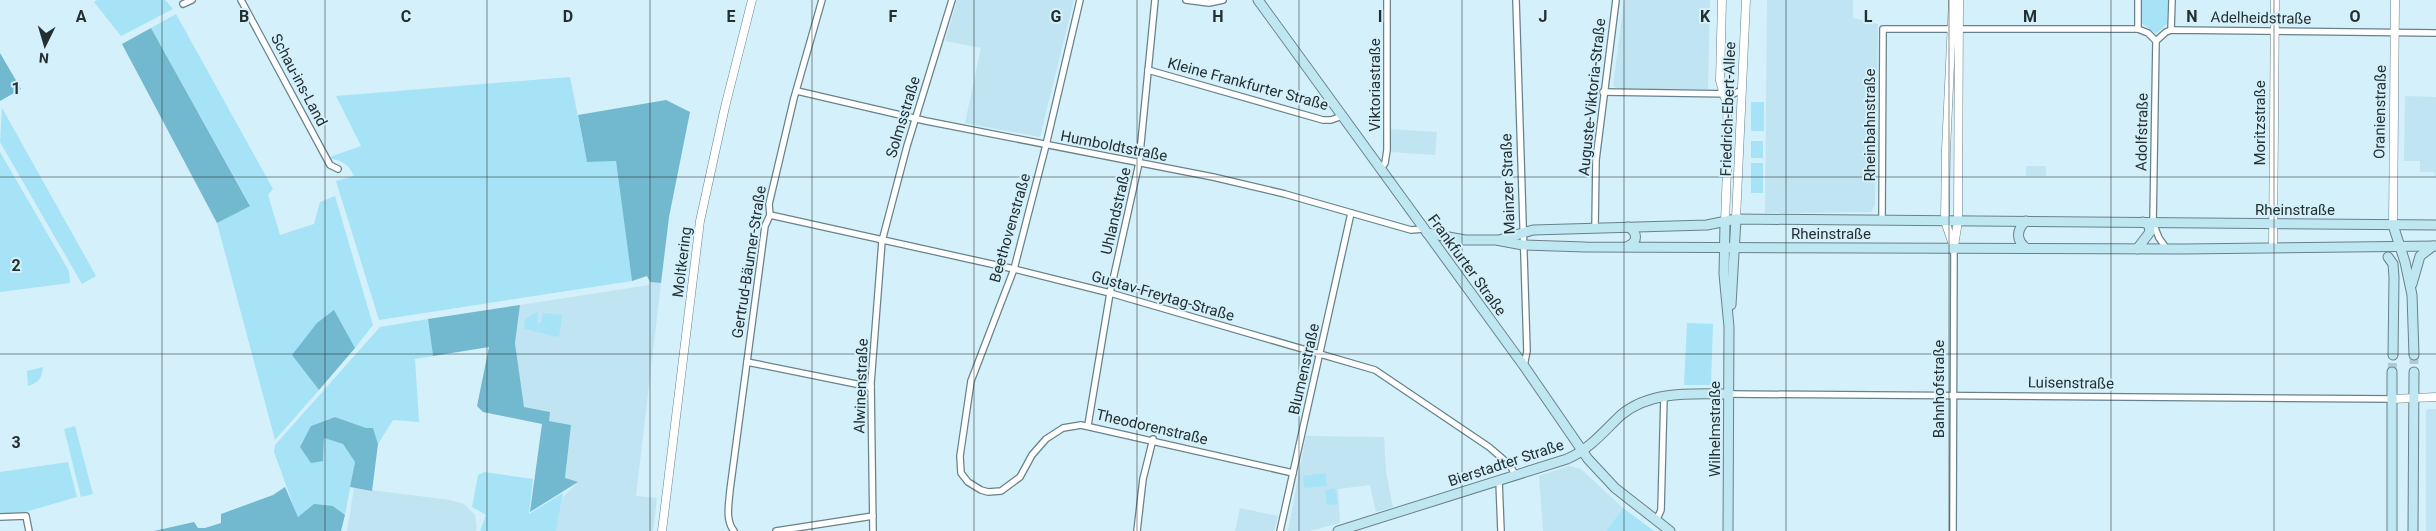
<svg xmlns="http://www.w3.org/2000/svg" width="2436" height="531" font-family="Roboto,sans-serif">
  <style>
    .built { fill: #c0e4f1 }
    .green { fill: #a6e3f7 }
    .forest { fill: #72b8ce }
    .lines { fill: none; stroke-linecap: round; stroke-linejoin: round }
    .secondary-tunnel { stroke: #b1c9d2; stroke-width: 9; stroke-dasharray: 9 4.5; stroke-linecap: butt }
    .minor-casing { stroke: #68828a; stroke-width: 8 }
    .tertiary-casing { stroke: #68828a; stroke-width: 9 }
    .secondary-casing { stroke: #68828a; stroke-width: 11 }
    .minor { stroke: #fff; stroke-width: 5.5 }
    .tertiary { stroke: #fff; stroke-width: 8 }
    .secondary { stroke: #bfe7f1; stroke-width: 9 }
    .grid { fill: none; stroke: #242f32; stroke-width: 1; stroke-opacity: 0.55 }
    .labels { text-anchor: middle; stroke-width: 4; stroke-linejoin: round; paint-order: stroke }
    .street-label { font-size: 15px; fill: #242f32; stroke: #d4f0fa }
    .grid-label { font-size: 16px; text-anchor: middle; font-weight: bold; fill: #242f32; stroke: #d4f0fa; stroke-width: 4; stroke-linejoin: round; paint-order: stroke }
  </style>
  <rect width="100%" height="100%" fill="#d4f0fa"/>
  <g class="built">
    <polygon points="957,0 1074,0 1040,137 965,123 981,48 945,41"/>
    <polygon points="1624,0 1710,0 1708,89 1618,89 1613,86"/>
    <polygon points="1767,0 1853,0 1853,18 1878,24 1875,205 1871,212 1765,213"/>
    <polygon points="2405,96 2436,97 2436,178 2434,172 2420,172 2420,161 2404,161"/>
    <polygon points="1391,129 1437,132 1435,155 1390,152"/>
    <rect x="2026" y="166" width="20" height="10"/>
    <polygon points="650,282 661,283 636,496 657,498 653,531 556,531 562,498 578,482 565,479 571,425 549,421 549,412 524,407 515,343 520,305 649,285"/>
    <polygon points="2428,409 2436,409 2436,531 2426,531 2426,411"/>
    <polygon points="1306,436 1384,437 1386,472 1393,507 1376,512 1370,485 1338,489 1340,523 1309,531 1288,531"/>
    <polygon points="1569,466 1581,469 1623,508 1606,531 1543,531 1539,476"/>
    <polygon points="354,488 450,500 464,504 475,515 477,529 475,531 347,531"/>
    <polygon points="1240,508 1278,516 1274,531 1235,531"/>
  </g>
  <g class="green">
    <polygon points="97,0 165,0 173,9 121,36 94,2"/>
    <polygon points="2140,0 2168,0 2167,24 2156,34 2140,22"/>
    <polygon points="176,14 273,189 268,195 280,235 314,224 320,202 335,196 373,325 355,348 334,311 292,355 319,390 275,440 217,223 250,205 151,28"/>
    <path d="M570,77L587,162L616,161L632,281L379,320L336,181L354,176C348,163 341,160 327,158L361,146L336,96Z"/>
    <rect x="1751" y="102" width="13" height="29"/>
    <polygon points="2,108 96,276 82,284 0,142"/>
    <rect x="1751" y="141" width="12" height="17"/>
    <polygon points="0,152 69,271 70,283 0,292"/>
    <rect x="1751" y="163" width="12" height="30"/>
    <path d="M538,311L537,323H541L543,313L562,315L559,337C546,335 536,331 524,329L525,319Z"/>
    <polygon points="428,319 433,356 415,359 419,422 393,420 378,444 373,428 366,428 335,417 311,426 323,461 324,438 343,444 355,462 345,515 333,506 298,518 274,452 275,445 380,327"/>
    <polygon points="1687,323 1713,324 1711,385 1684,385"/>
    <path d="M43,367C42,378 39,382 28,386L27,371Z"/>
    <polygon points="75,426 93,494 81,497 64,429"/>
    <polygon points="68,462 77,497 25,512 0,514 0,472"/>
    <polygon points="484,472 533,479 529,514 563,493 556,531 480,531 486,515 472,507 478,475"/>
    <polygon points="1326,473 1327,486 1304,488 1303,476"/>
    <polygon points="1335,488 1338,504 1327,505 1325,490"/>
    <polygon points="1623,508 1654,531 1606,531"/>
  </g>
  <g class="forest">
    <polygon points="151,28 250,206 217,223 122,44"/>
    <polygon points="0,53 21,89 0,101"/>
    <polygon points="666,100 690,112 669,217 661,283 650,282 647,276 632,281 616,161 587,162 578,115"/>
    <polygon points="520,305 515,343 524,407 550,412 549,421 571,425 565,478 578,482 530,512 542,424 483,412 477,406 489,347 433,356 428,319"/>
    <polygon points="334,310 355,348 319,390 292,355 317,323"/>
    <polygon points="335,417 366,428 373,428 378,444 372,491 350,487 355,462 343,444 324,438 323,461 311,463 300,447 311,426"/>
    <polygon points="285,487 298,517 314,504 333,506 345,515 341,531 154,531 194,522 198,528 205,528 221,523 221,514 273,495"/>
  </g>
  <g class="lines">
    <g class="secondary-tunnel">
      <polyline points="2414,355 2414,372"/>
      <polyline points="2392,372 2393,355"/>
    </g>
    <g class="minor-casing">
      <g id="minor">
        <polyline points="241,0 330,165 338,169"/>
        <polyline points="1080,0 1046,145 1014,269 971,381 960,456 961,473 968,482 981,490 988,492 1001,491 1020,477 1032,455 1046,439 1063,428 1081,425 1293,473"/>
        <polyline points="1186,0 1209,3 1223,0"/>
        <polyline points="1516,0 1527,351 1524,366"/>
        <polyline points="183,4 192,0"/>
        <polyline points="2138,29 2138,0"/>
        <polyline points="2171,30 2172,0"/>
        <polyline points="2156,41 2166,32 2171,30 2436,33"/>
        <polyline points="2156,41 2153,223 2159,238 2167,249"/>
        <polyline points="1148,70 1323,120 1331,120 1342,116"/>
        <polyline points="797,91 926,121 1213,177 1285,194 1411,230 1424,229"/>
        <polyline points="1603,92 1733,94 1742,90"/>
        <polyline points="1381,169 1385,163 1387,150 1387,0"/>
        <polyline points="770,215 1014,269 1110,293 1375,370 1489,447 1510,465 1515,475"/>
        <polyline points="1882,220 1883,29 2138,29 2148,33 2156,41"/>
        <polyline points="1595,228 1596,160 1616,0"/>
        <polyline points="747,362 871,387"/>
        <polyline points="1729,394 2393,399"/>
        <polyline points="1088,425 1110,293 1139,163 1155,0"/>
        <polyline points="1499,481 1501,531"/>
        <polyline points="0,517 26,516 29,531"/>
        <polyline points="1656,521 1661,510 1664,396"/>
        <path d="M734,531C725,520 729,504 730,490L765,226L770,215L769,204L794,98L822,0"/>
        <polyline points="776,531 873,516"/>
        <polyline points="873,531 871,383 882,241 907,146 952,0"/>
        <polyline points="1137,531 1143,479 1153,439"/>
        <polyline points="1280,531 1351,213"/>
        <polyline points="1953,531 1954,248"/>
      </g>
    </g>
    <g class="tertiary-casing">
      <g id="tertiary">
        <polyline points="1722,0 1720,81 1727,105 1728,143 1725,222"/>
        <polyline points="1953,0 1946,150 1945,221 1954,248"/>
        <polyline points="1736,219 1746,0"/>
        <polyline points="2393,225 2395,0"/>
        <polyline points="1954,246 1958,221 1959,0"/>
        <polyline points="2273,247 2275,0"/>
        <polyline points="2393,399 2436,397"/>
        <polyline points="662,531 700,221 725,107 752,0"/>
      </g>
    </g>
    <g class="secondary-casing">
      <g id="secondary">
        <polyline points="1258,0 1524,366 1588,459 1615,488 1670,531"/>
        <path d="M2026,221C2016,230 2016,240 2026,248"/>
        <polyline points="1725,222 1724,274 1729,327 1728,531"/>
        <polyline points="2393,225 2405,262 2412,295 2414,355"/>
        <polyline points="1427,233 1465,240 1496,240 1523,245 1585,247 2184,249 2436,246"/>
        <polyline points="1499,240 1533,230 1707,225 1736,219 2436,225"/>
        <path d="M1628,246C1638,242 1638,232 1628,227"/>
        <polyline points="2137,249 2150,232 2149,225 2143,222"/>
        <polyline points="2388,257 2393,264 2394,277 2393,355"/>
        <polyline points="2412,284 2420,256 2433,246"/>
        <polyline points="1731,305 1736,219"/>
        <path d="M1338,531L1567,459C1589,450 1604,431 1621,415C1651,390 1693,394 1729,394"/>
        <polyline points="2392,531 2392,372"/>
        <polyline points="2413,531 2414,372"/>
      </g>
    </g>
    <use href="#minor" class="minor"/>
    <use href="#tertiary" class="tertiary"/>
    <use href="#secondary" class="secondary"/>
  </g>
  <path class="grid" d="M162,0V531M325,0V531M487,0V531M650,0V531M812,0V531M974,0V531M1137,0V531M1299,0V531M1462,0V531M1624,0V531M1786,0V531M1949,0V531M2111,0V531M2274,0V531M0,177H2436M0,354H2436"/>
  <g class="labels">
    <g class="street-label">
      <text transform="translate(2261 18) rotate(1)" y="5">Adelheidstraße</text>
      <text transform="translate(299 80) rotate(62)" y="5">Schau-ins-Land</text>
      <text transform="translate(1248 84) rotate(15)" y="5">Kleine Frankfurter Straße</text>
      <text transform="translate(1375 85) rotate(-90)" y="5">Viktoriastraße</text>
      <text transform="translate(1592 97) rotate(-84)" y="5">Auguste-Viktoria-Straße</text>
      <text transform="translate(1728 109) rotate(-88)" y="5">Friedrich-Ebert-Allee</text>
      <text transform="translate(2380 112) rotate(-89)" y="5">Oranienstraße</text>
      <text transform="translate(903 117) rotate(-73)" y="5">Solmsstraße</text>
      <text transform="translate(2260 123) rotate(-90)" y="5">Moritzstraße</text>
      <text transform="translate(1870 125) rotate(-90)" y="5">Rheinbahnstraße</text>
      <text transform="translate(2142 132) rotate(-89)" y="5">Adolfstraße</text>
      <text transform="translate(1114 146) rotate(11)" y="5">Humboldtstraße</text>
      <text transform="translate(1508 184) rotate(-92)" y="5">Mainzer Straße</text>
      <text x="2295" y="215">Rheinstraße</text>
      <text transform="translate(1116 211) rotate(-77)" y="5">Uhlandstraße</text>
      <text transform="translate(1010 228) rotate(-74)" y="5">Beethovenstraße</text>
      <text x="1831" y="239">Rheinstraße</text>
      <text transform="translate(682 262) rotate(-83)" y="5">Moltkering</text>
      <text transform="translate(749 262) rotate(-81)" y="5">Gertrud-Bäumer-Straße</text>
      <text transform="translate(1467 265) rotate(54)" y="5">Frankfurter Straße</text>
      <text transform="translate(1163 296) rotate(16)" y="5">Gustav-Freytag-Straße</text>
      <text transform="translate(1304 369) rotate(-77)" y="5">Blumenstraße</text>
      <text transform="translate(2071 383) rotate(1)" y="5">Luisenstraße</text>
      <text transform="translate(861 386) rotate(-88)" y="5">Alwinenstraße</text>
      <text transform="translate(1939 389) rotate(-90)" y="5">Bahnhofstraße</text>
      <text transform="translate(1152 427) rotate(13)" y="5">Theodorenstraße</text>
      <text transform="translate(1715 429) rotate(-90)" y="5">Wilhelmstraße</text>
      <text transform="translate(1506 463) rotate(-18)" y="5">Bierstadter Straße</text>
    </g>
  </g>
  <g class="grid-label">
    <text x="81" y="22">A</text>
    <text x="244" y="22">B</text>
    <text x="406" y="22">C</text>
    <text x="568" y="22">D</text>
    <text x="731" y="22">E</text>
    <text x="893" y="22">F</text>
    <text x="1056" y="22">G</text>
    <text x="1218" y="22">H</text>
    <text x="1380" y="22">I</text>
    <text x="1543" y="22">J</text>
    <text x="1705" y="22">K</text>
    <text x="1868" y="22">L</text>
    <text x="2030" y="22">M</text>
    <text x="2192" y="22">N</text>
    <text x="2355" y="22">O</text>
    <text x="16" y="94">1</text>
    <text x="16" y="271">2</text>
    <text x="16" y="448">3</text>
  </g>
  <g transform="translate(45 45) rotate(185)" stroke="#d4f0fa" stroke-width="4" paint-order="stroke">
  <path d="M0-4L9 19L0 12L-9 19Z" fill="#242f32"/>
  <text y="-8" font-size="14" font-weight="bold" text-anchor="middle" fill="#242f32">N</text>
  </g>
</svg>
